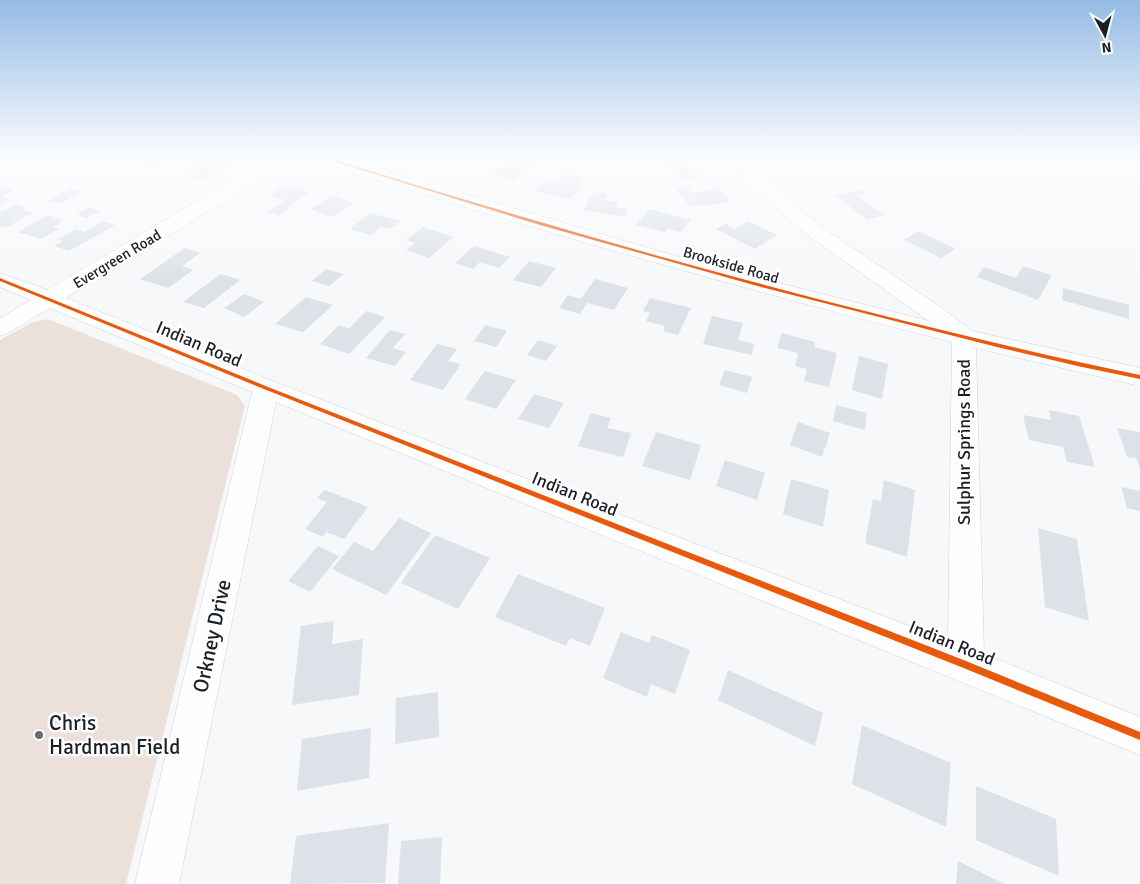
<svg xmlns="http://www.w3.org/2000/svg" width="1140" height="884" font-family="Signika,sans-serif">
  <style>
    .green { fill: #ece1da }
    .building { fill: #dde2e9 }
    .lines { fill: none; stroke-linecap: round; stroke-linejoin: round }
    .minor-casing { stroke: #cfd3d8; stroke-width: 1 }
    .minor { fill: #fefefe; fill-rule: evenodd }
    .cycleway-casing { stroke: #fff; stroke-width: 3 }
    .cycleway { fill: #e8590c; fill-rule: evenodd }
    .poi-dot { fill: #676c71; stroke: #fff; stroke-width: 2 }
    .labels { text-anchor: middle; stroke-width: 5; stroke-linejoin: round; paint-order: stroke }
    .far-street-label { font-size: 15px; fill: #1a2027; stroke: #fff }
    .street-label { font-size: 18px; fill: #1a2027; stroke: #fff }
    .near-street-label { font-size: 21px; fill: #1a2027; stroke: #fff }
    .near-poi-label { font-size: 21px; fill: #1a2027; stroke: #fff; text-anchor: start }
  </style>
  <rect width="100%" height="100%" fill="#f6f8fa"/>
  <polygon class="green" points="48,319 237,395 245,406 126,884 0,884 0,340 33,322"/>
  <g class="building">
    <polygon points="143,157 174,157 155,168 135,162"/>
    <polygon points="439,157 473,157 465,164"/>
    <polygon points="512,157 535,163 513,181 490,175"/>
    <polygon points="204,158 229,165 202,181 187,177 197,171 185,168"/>
    <polygon points="677,162 679,165 688,163 694,171 698,171 703,177 679,180 669,167 661,168 658,164"/>
    <polygon points="565,174 584,178 578,185 583,185 571,199 534,191 542,181 555,184"/>
    <polygon points="286,185 310,192 288,207 291,208 279,216 267,212 285,200 270,195"/>
    <polygon points="1,186 15,190 2,197 10,199 0,205"/>
    <polygon points="70,188 82,191 60,204 48,201"/>
    <polygon points="688,188 693,193 717,188 731,201 708,206 706,204 691,207 676,190"/>
    <polygon points="862,189 868,193 857,196 885,215 868,220 835,196"/>
    <polygon points="594,192 607,194 604,200 618,202 616,207 629,209 624,217 583,210"/>
    <polygon points="333,195 354,203 332,217 310,209"/>
    <polygon points="16,204 26,208 22,210 33,213 5,228 0,226 0,213"/>
    <polygon points="90,207 100,211 86,218 77,214"/>
    <polygon points="650,209 691,220 681,232 668,229 665,232 636,225"/>
    <polygon points="370,213 401,221 391,229 381,227 371,235 350,229"/>
    <polygon points="47,215 64,220 53,227 59,229 41,239 18,232"/>
    <polygon points="103,221 115,225 69,251 54,246 63,241 58,239 76,229 84,232"/>
    <polygon points="748,221 777,235 755,249 716,229 726,224 735,229"/>
    <polygon points="423,227 453,237 429,258 406,250 415,243 406,240"/>
    <polygon points="918,231 956,249 941,258 904,240"/>
    <polygon points="474,246 510,257 499,268 480,262 473,269 455,263"/>
    <polygon points="185,248 200,253 182,266 193,270 168,288 140,279"/>
    <polygon points="529,261 556,268 541,287 513,280"/>
    <polygon points="1023,266 1052,275 1038,300 977,277 984,267 1016,278"/>
    <polygon points="326,269 344,274 329,286 312,281"/>
    <polygon points="221,274 240,280 204,308 183,302"/>
    <polygon points="595,279 628,288 614,310 587,303 580,314 559,308 568,295 581,299"/>
    <polygon points="1063,288 1129,305 1129,319 1062,300"/>
    <polygon points="244,294 264,302 244,317 224,308"/>
    <polygon points="306,297 333,305 303,332 275,324"/>
    <polygon points="650,298 691,308 678,335 663,331 665,326 646,321 650,313 643,311"/>
    <polygon points="366,311 385,317 349,354 320,344 339,325 349,329"/>
    <polygon points="712,316 743,323 738,340 754,344 752,355 703,344"/>
    <polygon points="485,325 507,331 496,347 474,341"/>
    <polygon points="390,330 405,334 393,348 406,352 395,366 366,358"/>
    <polygon points="782,333 815,342 814,347 837,353 829,387 804,381 807,369 795,366 798,353 777,348"/>
    <polygon points="538,340 557,346 546,361 527,355"/>
    <polygon points="437,344 457,349 448,361 461,364 443,390 410,380"/>
    <polygon points="859,356 888,364 882,399 852,390"/>
    <polygon points="725,370 752,377 747,393 719,385"/>
    <polygon points="485,371 516,380 496,409 465,399"/>
    <polygon points="534,394 564,403 549,428 518,419"/>
    <polygon points="836,405 867,413 865,430 833,421"/>
    <polygon points="1049,410 1079,416 1095,467 1067,462 1063,447 1029,440 1023,415 1051,420"/>
    <polygon points="591,413 611,418 607,428 631,433 623,457 578,446"/>
    <polygon points="798,422 830,433 822,457 790,445"/>
    <polygon points="1117,428 1140,432 1140,468 1136,458 1127,457"/>
    <polygon points="656,432 701,445 690,480 642,466"/>
    <polygon points="725,460 765,473 757,500 716,486"/>
    <polygon points="791,479 829,490 823,527 783,514"/>
    <polygon points="884,480 915,490 907,557 865,543 873,499 881,501"/>
    <polygon points="1121,487 1140,491 1140,511 1127,508"/>
    <polygon points="325,490 368,507 344,539 326,532 323,537 305,529 327,502 317,498"/>
    <polygon points="399,518 431,533 386,595 332,569 354,542 373,551"/>
    <polygon points="1038,528 1077,539 1089,621 1045,607"/>
    <polygon points="435,535 490,558 458,609 401,583"/>
    <polygon points="318,546 339,556 310,592 288,581"/>
    <polygon points="518,574 605,608 590,646 570,638 566,646 495,617"/>
    <polygon points="334,621 332,644 363,639 359,695 292,705 301,626"/>
    <polygon points="621,632 649,643 652,635 690,650 675,694 651,684 647,697 603,678"/>
    <polygon points="728,670 823,713 815,746 718,700"/>
    <polygon points="438,692 439,737 395,744 396,698"/>
    <polygon points="862,725 951,763 946,827 852,784"/>
    <polygon points="371,728 369,778 297,791 302,739"/>
    <polygon points="976,786 1056,819 1059,876 976,840"/>
    <polygon points="389,823 385,883 290,884 296,836"/>
    <polygon points="442,837 440,884 398,884 401,841"/>
    <polygon points="958,861 1005,884 956,884"/>
  </g>
  <g class="lines">
    <g class="minor-casing">
      <path id="minor" d="M271,157H292L290,161L66,298L275,382L948,641L952,342C738,288 526,227 315,161L313,157H340L696,262L929,321L806,234L718,157H737L820,226L939,306L972,331L1140,368V386L976,348L984,654L1140,717V755L276,402L179,884H135L252,392L50,308L8,333L0,336V318L31,300L0,287V273L47,290Z"/>
    </g>
    <use href="#minor" class="minor"/>
    <g class="cycleway-casing">
      <g id="cycleway">
        <path d="M319,157H326C518,217 710,273 905,321C983,340 1061,359 1140,375V379L1082,367L997,347L761,287L540,225Z"/>
        <polygon points="0,278 268,387 966,661 1140,732 1140,740 966,669 264,389 0,281"/>
      </g>
    </g>
    <use href="#cycleway" class="cycleway"/>
  </g>
  <linearGradient id="sky" x2="0" y2="1"><stop stop-color="#94bce4"/><stop offset="0.56" stop-color="#fbfcfd"/><stop offset="1" stop-color="#fbfcfd" stop-opacity="0"/></linearGradient>
  <rect width="1140" height="281" fill="url(#sky)"/>
  <circle class="poi-dot" cx="39" cy="735" r="5"/>
  <g class="labels">
    <g class="far-street-label">
      <text transform="translate(117 259) rotate(-31)" y="5">Evergreen Road</text>
      <text transform="translate(731 265) rotate(16)" y="5">Brookside Road</text>
    </g>
    <g class="street-label">
      <text transform="translate(199 344) rotate(23)" y="6">Indian Road</text>
      <text transform="translate(964 442) rotate(-90)" y="6">Sulphur Springs Road</text>
      <text transform="translate(575 494) rotate(22)" y="6">Indian Road</text>
      <text transform="translate(952 643) rotate(22)" y="6">Indian Road</text>
    </g>
    <g class="near-street-label">
      <text transform="translate(212 636) rotate(-78)" y="7">Orkney Drive</text>
    </g>
    <g class="near-poi-label">
      <text x="49" y="730">Chris<tspan x="49" dy="24">Hardman Field</tspan></text>
    </g>
  </g>
  <g transform="translate(1105 35) rotate(173)" stroke="#ffffff" stroke-width="4" paint-order="stroke">
  <path d="M0-4L9 19L0 12L-9 19Z" fill="#1a2027"/>
  <text y="-8" font-size="14" font-weight="bold" text-anchor="middle" fill="#1a2027">N</text>
  </g>
</svg>
